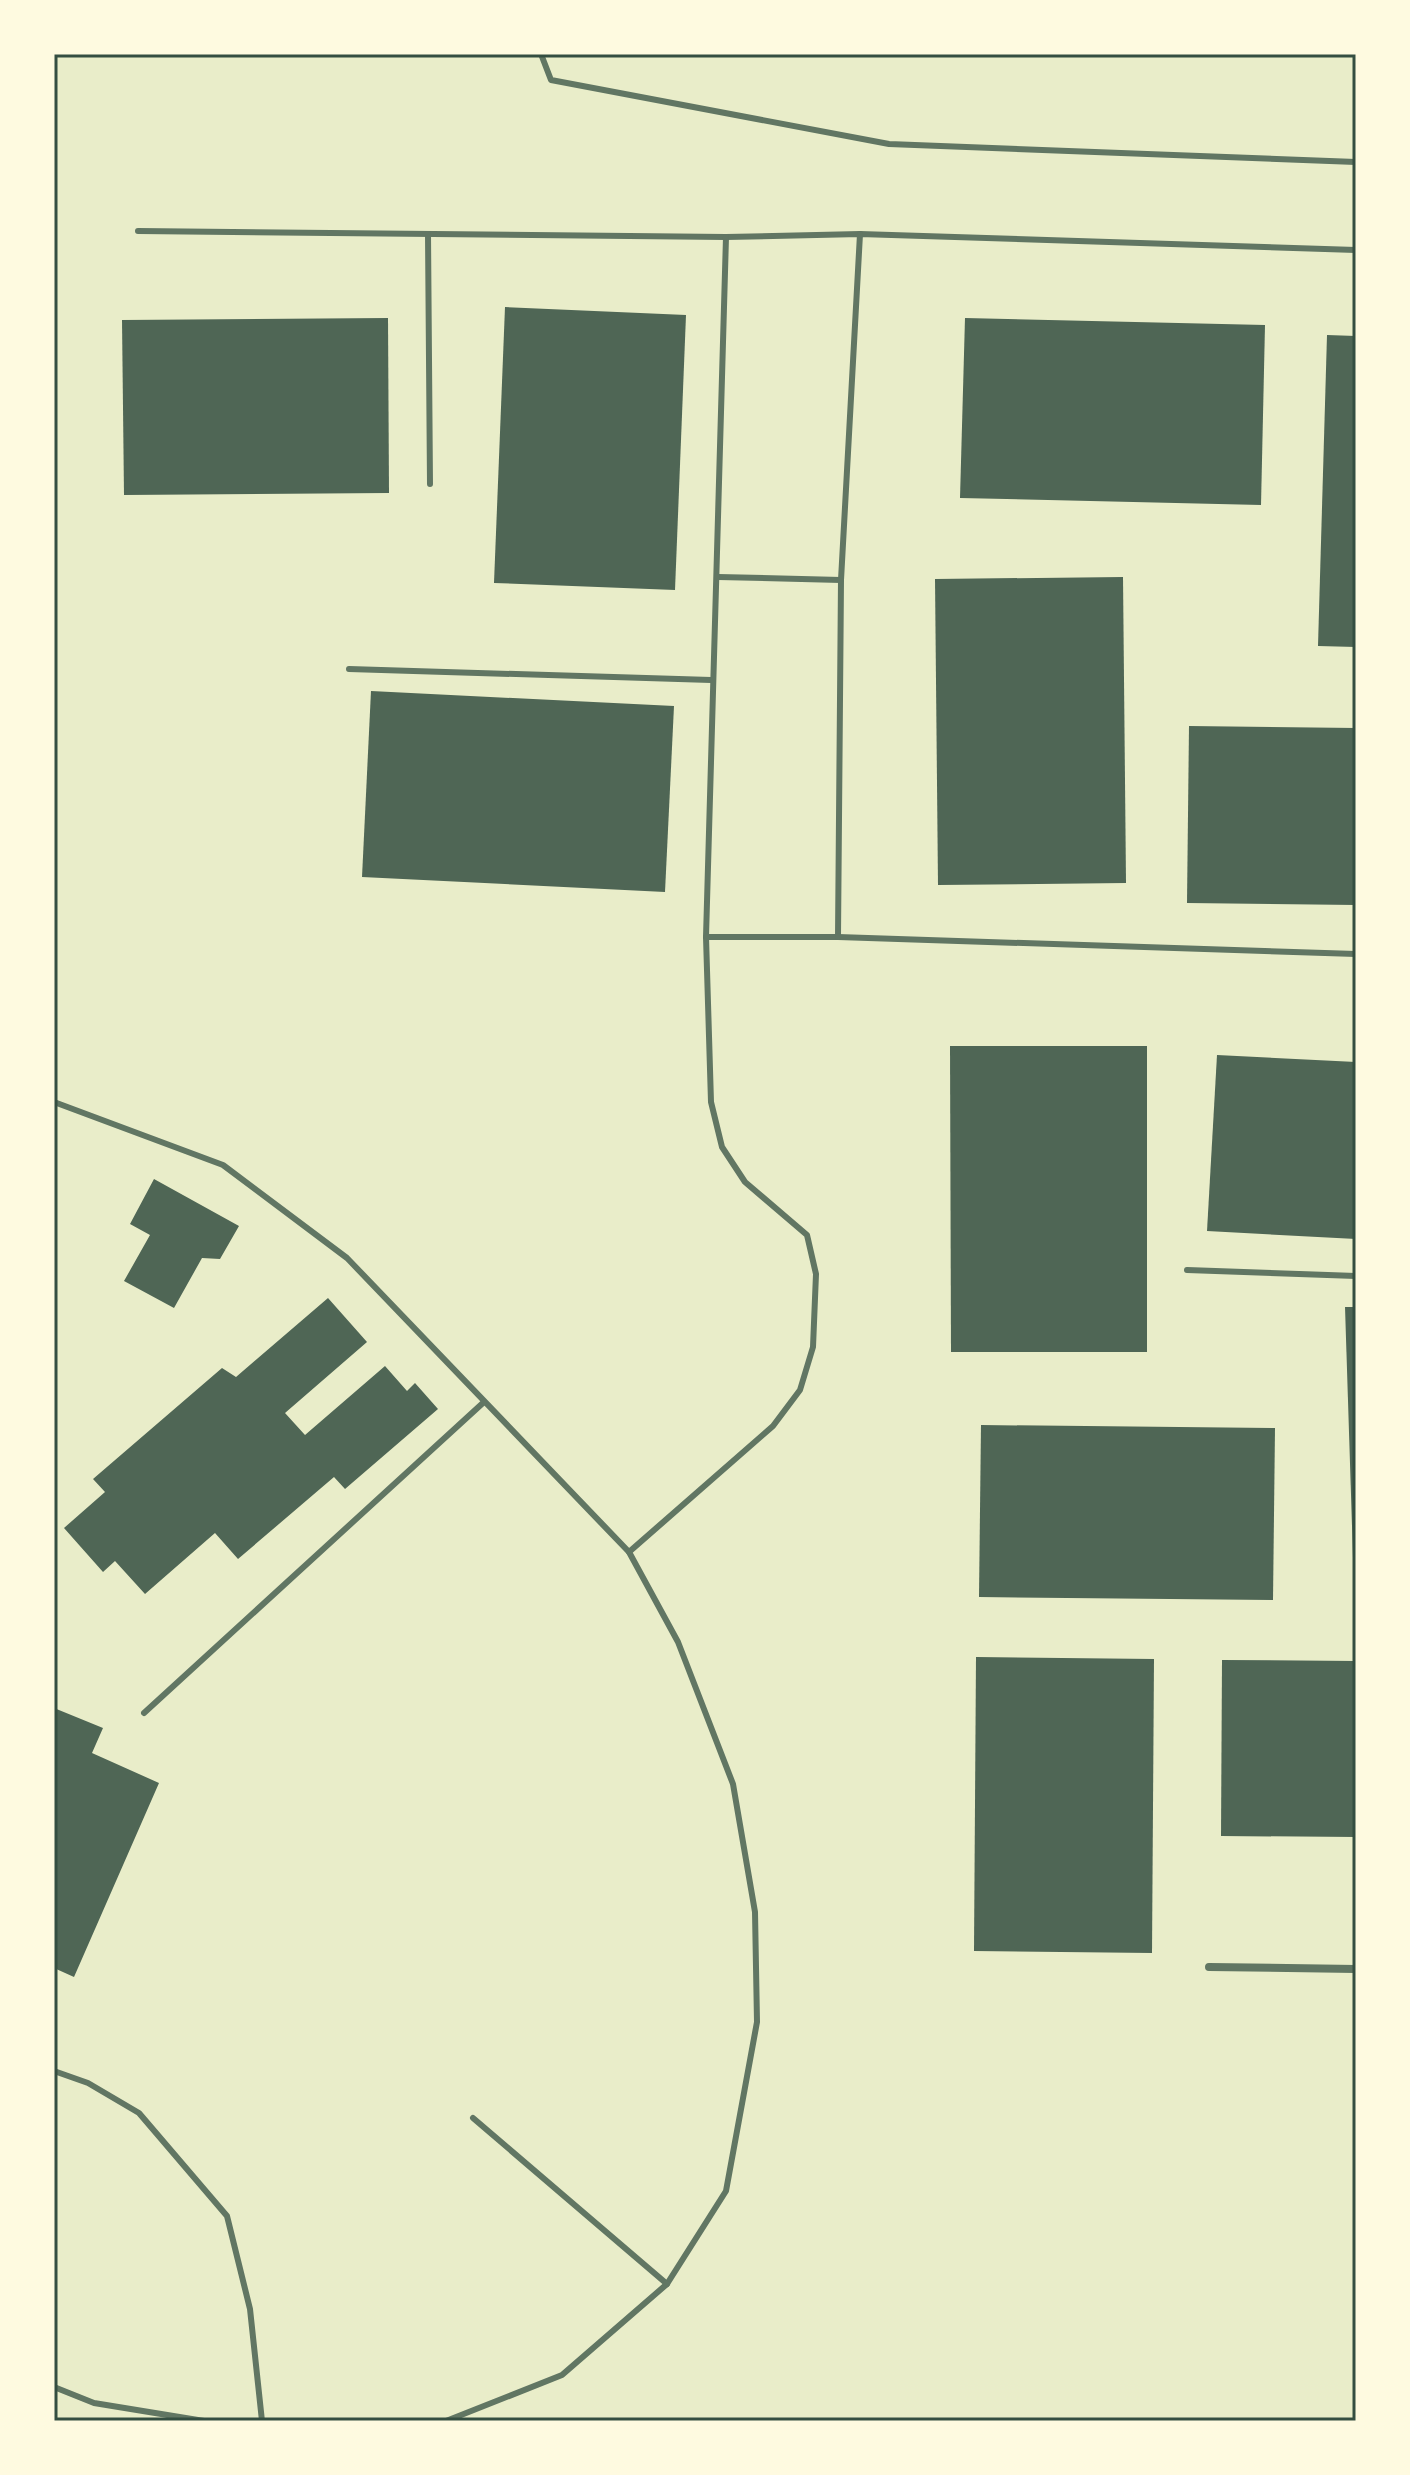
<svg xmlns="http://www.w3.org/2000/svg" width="1410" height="2475" font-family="Signika,sans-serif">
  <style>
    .building { fill: #4f6655 }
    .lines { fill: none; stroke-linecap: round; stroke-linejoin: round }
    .service { stroke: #617663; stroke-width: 6 }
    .minor { stroke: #617663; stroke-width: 8 }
    .neatline { fill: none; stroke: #344e41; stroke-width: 3 }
  </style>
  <rect width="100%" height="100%" fill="#e9edc9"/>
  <g class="building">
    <polygon points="505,307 686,315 675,590 494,583"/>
    <polygon points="388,318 389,493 124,495 122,320"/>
    <polygon points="965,318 1265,325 1261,505 960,498"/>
    <polygon points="1327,335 1356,336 1356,647 1318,646"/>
    <polygon points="1123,577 1126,883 938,885 935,579"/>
    <polygon points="371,691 674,706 665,892 362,877"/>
    <polygon points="1189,726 1356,728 1356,905 1187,903"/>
    <polygon points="950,1046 1147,1046 1147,1352 951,1352"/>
    <polygon points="1217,1055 1356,1062 1356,1239 1207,1231"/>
    <polygon points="154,1179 239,1226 220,1259 202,1258 174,1308 124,1281 150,1235 130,1224"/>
    <polygon points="328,1298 367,1342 285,1413 305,1435 385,1366 407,1391 415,1383 438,1409 345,1489 334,1477 238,1559 215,1533 145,1594 115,1561 103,1572 64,1528 105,1492 93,1479 222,1368 236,1377"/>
    <polygon points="1345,1307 1356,1307 1356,1556 1353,1557"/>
    <polygon points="981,1425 1275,1428 1273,1600 979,1597"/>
    <polygon points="976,1657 1154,1659 1152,1953 974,1951"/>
    <polygon points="1222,1660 1356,1661 1356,1837 1221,1836"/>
    <polygon points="54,1708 103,1728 92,1753 159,1783 74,1977 54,1968"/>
  </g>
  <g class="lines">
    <g class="service">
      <polyline points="541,54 551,80 889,144 1356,162"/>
      <polyline points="138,231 726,237 860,234 1356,250"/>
      <polyline points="428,234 430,484"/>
      <polyline points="718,577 841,580"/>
      <polyline points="349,669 711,680"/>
      <polyline points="706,937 838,937 1356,954"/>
      <polyline points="838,937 841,580 860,234"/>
      <polyline points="54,1102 223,1165 347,1258 629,1552 678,1642 733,1784 755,1912 757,2022 726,2191 667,2284 562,2375 446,2421"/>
      <polyline points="1187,1270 1356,1276"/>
      <polyline points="629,1552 773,1426 800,1390 813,1347 816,1274 807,1235 745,1182 722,1147 711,1102 706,937 726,237"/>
      <polyline points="144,1713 484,1402"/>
      <polyline points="54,2071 88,2083 139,2113 227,2216 250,2309 262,2421"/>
      <polyline points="473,2118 667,2284"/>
      <polyline points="54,2387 94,2403 204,2421"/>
    </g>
    <polyline class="minor" points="1209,1967 1356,1969"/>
  </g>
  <rect width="1410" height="2475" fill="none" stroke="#fefae0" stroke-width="112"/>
  <rect x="56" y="56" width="1298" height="2363" class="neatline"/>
</svg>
